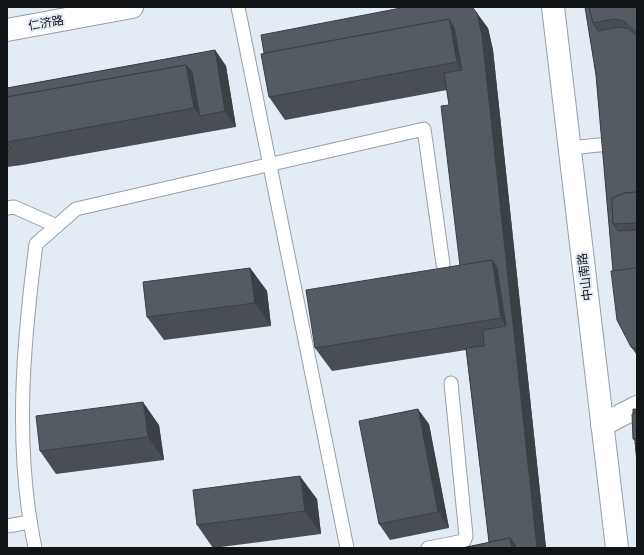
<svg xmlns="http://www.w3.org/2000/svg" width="644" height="555" font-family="'Asap Condensed','Noto Sans SC',sans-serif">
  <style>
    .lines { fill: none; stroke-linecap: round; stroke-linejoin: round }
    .lane-casing { stroke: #979fa7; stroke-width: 15 }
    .street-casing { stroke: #979fa7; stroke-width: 24 }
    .secondary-casing { stroke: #979fa7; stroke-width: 24 }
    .lane { stroke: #fff; stroke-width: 13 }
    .street { stroke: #fff; stroke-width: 22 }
    .secondary { stroke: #fff; stroke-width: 22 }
    .wall { fill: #484e54 }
    .shaded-wall { fill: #3b4045 }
    .building { fill: #545b62; stroke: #3b4045 }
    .labels { text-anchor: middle; stroke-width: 4; stroke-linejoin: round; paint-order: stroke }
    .street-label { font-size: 12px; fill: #121518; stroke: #e3ebf4 }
  </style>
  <rect width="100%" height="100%" fill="#e3ebf4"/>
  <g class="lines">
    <g class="lane-casing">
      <g id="lane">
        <polyline points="238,7 347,548"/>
        <polyline points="570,148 637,141"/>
        <polyline points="7,208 14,207 57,226"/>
        <polyline points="7,526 30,522"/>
        <path d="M35,548C14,447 23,345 36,244L76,209L424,129L443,264"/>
        <polyline points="428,548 464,541 466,536 451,383"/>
      </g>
    </g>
    <g class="street-casing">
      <g id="street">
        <polyline points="553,7 617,548"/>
        <polyline points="602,425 637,407"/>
      </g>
    </g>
    <g class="secondary-casing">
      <polyline id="secondary" points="7,30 132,7"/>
    </g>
    <use href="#lane" class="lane"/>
    <use href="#street" class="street"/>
    <use href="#secondary" class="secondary"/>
  </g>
  <g class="wall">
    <polygon points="585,7 637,7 637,355 631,347 613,271 596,75"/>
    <polygon points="488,28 493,50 546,548 462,548 489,542 466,350 332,371 315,348 460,266 449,105 447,90 285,120 269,97"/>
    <polygon points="215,50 226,66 236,127 22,165 7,167 7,88"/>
    <polygon points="250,268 267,291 271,326 164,340 147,317"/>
    <polygon points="637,409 637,463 635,442 633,439 633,413"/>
    <polygon points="429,424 449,528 390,540 379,524"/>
    <polygon points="159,425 164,460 56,474 40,451"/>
    <polygon points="317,499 321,534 213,548 197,525"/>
  </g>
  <g class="shaded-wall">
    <polygon points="477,13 488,28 493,50 546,548 537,548 514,337 501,318 492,260"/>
    <polygon points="449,19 465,43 473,85 457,62"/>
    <polygon points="215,50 226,66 236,127 225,111"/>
    <polygon points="186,65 203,88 200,116 194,108"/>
    <polygon points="250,268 267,291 271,326 255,303"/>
    <polygon points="143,402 159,425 164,460 148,437"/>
    <polygon points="418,409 429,424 449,528 438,512"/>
    <polygon points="300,476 317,499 321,534 305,511"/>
    <polygon points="510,538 517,548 512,548"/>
  </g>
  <g class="building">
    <polygon points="406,7 472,7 477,13 482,35 537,548 516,548 516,546 510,538 489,542 466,348 484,346 483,330 506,326 497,268 492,260 460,266 441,106 449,105 444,73 462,70 454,27 449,19 264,53 261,35"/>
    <polygon points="585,7 589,7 593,23 598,31 620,27 629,29 637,36 637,192 625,193 612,198 613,224 618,231 637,230 637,268 613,271 596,75"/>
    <polygon points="589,7 637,7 637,33 624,21 614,19 593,23"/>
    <polygon points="449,19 457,62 269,97 261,54"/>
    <polygon points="215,50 225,111 200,116 192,72 186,65 7,97 7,88"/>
    <polygon points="186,65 194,108 7,142 7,97"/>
    <polygon points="7,143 11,149 7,150"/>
    <polygon points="637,192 637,223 613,224 612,198 625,193"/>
    <polygon points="492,260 501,318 315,348 306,290"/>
    <polygon points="250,268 255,303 147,317 143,282"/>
    <polygon points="637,268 637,349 631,347 617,320 611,271"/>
    <polygon points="143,402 148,437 40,451 36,416"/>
    <polygon points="418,409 438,512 379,524 359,421"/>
    <polygon points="633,409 637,409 637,412 633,413"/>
    <polygon points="637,412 637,439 633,439 632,414"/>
    <polygon points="635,442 637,445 637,463"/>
    <polygon points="300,476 305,511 197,525 193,490"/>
    <polygon points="510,538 512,548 462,548"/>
  </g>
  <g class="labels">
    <g class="street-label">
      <text transform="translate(46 23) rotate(-10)" y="4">仁济路</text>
      <text transform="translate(585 277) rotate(-97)" y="4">中山南路</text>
    </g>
  </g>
  <rect width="644" height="555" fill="none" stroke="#121518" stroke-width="16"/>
</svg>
